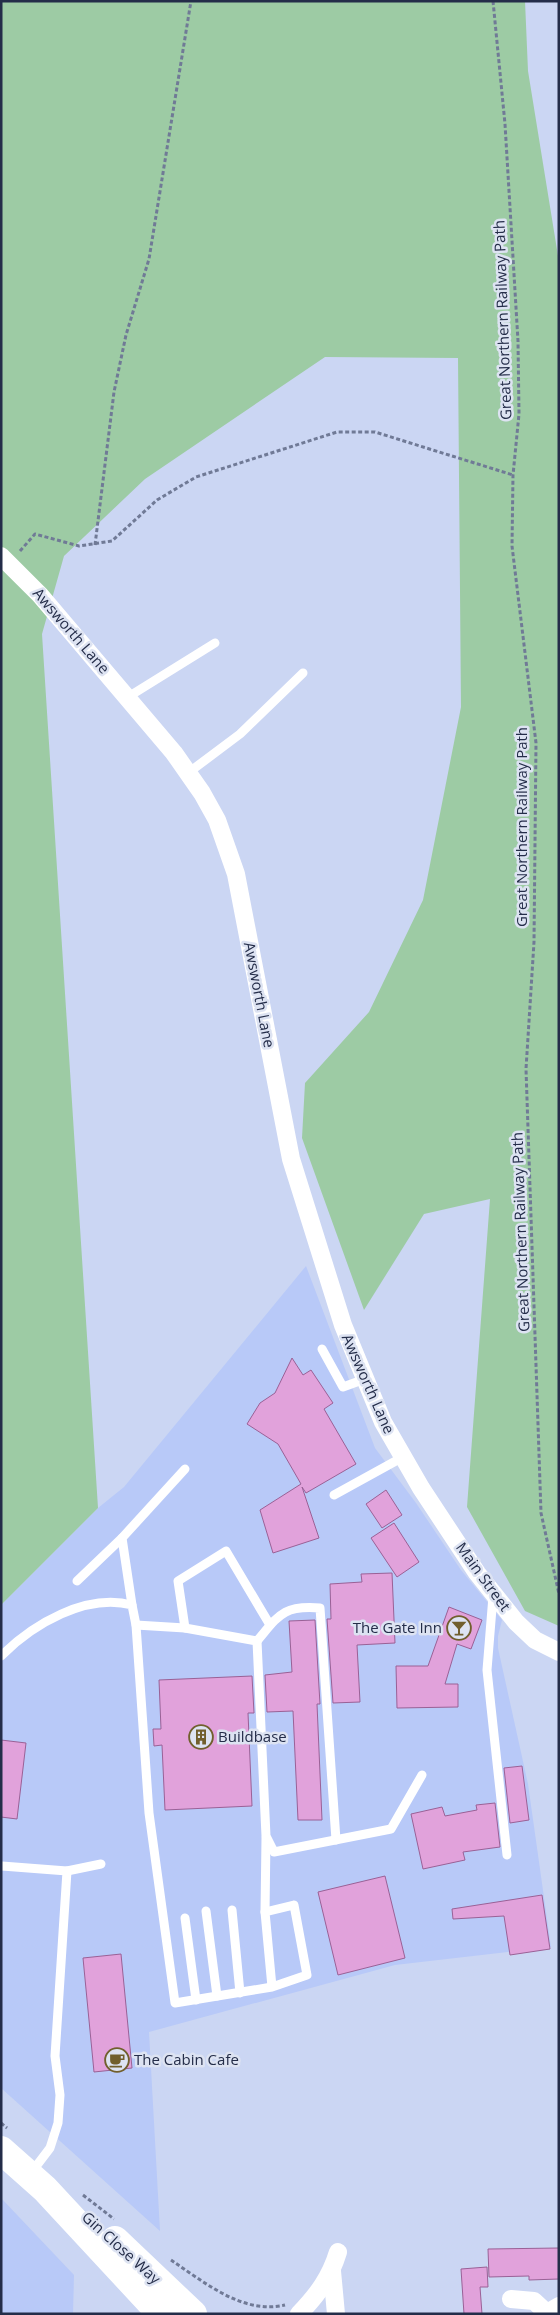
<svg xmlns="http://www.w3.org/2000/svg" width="560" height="2315" font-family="'Open Sans',sans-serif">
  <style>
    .built { fill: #b8c9f8 }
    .green { fill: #9dcba4 }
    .building { fill: #e1a2db; stroke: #9a6196 }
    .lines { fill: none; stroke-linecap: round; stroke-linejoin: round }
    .path { stroke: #707a96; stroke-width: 3; stroke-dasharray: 4 2.5; stroke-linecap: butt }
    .service { stroke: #fff; stroke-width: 9 }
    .minor { stroke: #fff; stroke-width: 18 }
    .primary { stroke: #fff; stroke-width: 28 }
    .labels { text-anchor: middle; stroke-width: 5; stroke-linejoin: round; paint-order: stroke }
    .street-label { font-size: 15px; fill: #242d49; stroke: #dde3f2 }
    .poi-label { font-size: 15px; fill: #242d49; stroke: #dde3f2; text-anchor: start }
  </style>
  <rect width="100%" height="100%" fill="#cbd6f3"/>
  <g class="built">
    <polygon points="306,1266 375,1448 416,1503 461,1570 502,1620 498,1636 498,1648 528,1784 551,1947 395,1965 149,2032 160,2231 1,2088 1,1605 98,1508 124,1487"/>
    <polygon points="1,2198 74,2275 73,2314 1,2314"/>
  </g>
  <polygon class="green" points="1,1 525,1 528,71 559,262 559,1626 525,1611 467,1507 490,1199 424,1214 364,1310 302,1138 305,1083 369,1012 423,900 461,707 458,358 325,357 145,479 64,556 42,634 98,1508 1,1605"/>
  <g class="building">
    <polygon points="292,1358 303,1375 311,1370 333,1403 324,1409 356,1464 306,1493 302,1487 319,1538 273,1553 260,1510 301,1484 278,1444 247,1424 260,1403 275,1393"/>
    <polygon points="386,1490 402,1515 382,1528 366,1504"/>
    <polygon points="394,1523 419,1562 397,1577 371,1538"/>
    <polygon points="392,1573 395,1643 357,1645 360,1702 333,1703 327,1619 331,1619 330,1584 362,1582 361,1574"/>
    <polygon points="449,1607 482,1620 471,1649 457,1644 445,1684 458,1684 458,1707 397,1708 396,1666 428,1666"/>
    <polygon points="315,1620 320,1704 317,1704 322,1820 298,1820 293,1711 267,1712 265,1675 292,1672 289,1621"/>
    <polygon points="252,1676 254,1713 248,1713 252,1806 165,1810 162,1745 154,1746 153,1729 161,1729 159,1680"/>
    <polygon points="1,1740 26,1743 17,1819 1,1817"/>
    <polygon points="522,1766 529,1820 510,1823 504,1768"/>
    <polygon points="495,1803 500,1847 463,1852 465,1860 423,1869 411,1814 442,1807 445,1816 477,1810 476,1805"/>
    <polygon points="385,1876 405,1958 338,1975 318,1892"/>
    <polygon points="542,1895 550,1949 510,1955 504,1916 453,1919 452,1909"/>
    <polygon points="121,1954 132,2068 94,2072 83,1958"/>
    <polygon points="559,2248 559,2279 529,2280 529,2276 489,2277 488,2249"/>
    <polygon points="487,2267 488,2287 480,2287 482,2314 464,2314 461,2269"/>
  </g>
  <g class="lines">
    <g class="path">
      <polyline points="493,1 505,124 518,341 519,414 513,475 512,546 536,743 534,942 526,1069 541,1513 559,1594"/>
      <polyline points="95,545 114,392 126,335 149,259 191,1"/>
      <polyline points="20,551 35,534 79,546 112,541 157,500 196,477 337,432 375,432 513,475"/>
      <polyline points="1,2123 7,2128"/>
      <polyline points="83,2195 114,2219"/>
      <path d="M171,2260C204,2282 243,2315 285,2305"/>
    </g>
    <g class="service">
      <polyline points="128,697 215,643"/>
      <polyline points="188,773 240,734 303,673"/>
      <polyline points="322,1349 343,1387 365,1379"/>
      <polyline points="334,1495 403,1457"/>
      <polyline points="77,1581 122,1538"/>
      <polyline points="493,1596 487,1670 507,1855"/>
      <polyline points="132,1605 122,1538 185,1469"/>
      <polyline points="136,1625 185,1628 257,1641 266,1836 274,1852 391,1829 422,1775"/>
      <polyline points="185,1628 178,1581 226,1551 270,1625"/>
      <path d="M257,1641C279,1615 283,1605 320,1608L336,1840"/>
      <path d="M1,1656C33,1624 86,1593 132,1605L136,1625L149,1813L175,2003L272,1987L307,1975L294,1905L265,1912L272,1987"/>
      <polyline points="2,1866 67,1871 55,2056 60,2095 58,2123 50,2148 31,2173"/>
      <polyline points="67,1871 101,1864"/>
      <polyline points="232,1910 240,1993"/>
      <polyline points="206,1911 217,1996"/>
      <polyline points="265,1912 266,1838"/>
      <polyline points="185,1918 196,2000"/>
    </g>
    <g class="minor">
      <polyline points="1,556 40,595 174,753 202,793 217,820 236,874 291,1159 343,1325 383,1422 421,1488 477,1573 516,1622 535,1640 559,1652"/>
      <polyline points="332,2271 336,2314"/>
      <polyline points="511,2299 534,2301 547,2313 559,2306"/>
      <path d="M299,2314C318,2294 330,2278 338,2252"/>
    </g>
    <g class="primary">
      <polyline points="1,2150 45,2189 161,2314"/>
      <polyline points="115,2240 193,2314"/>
    </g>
  </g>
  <defs>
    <g id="bar-ring" transform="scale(1.25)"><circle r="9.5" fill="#dde3f2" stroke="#715f2d" stroke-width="1.5"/><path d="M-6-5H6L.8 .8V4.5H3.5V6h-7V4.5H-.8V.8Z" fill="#715f2d"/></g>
    <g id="building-ring" transform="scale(1.25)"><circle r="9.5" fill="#dde3f2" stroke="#715f2d" stroke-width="1.5"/><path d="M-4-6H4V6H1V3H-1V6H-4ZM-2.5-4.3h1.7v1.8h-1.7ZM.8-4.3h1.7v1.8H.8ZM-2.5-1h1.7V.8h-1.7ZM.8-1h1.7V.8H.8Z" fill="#715f2d"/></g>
    <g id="cafe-ring" transform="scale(1.25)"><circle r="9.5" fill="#dde3f2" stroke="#715f2d" stroke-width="1.5"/><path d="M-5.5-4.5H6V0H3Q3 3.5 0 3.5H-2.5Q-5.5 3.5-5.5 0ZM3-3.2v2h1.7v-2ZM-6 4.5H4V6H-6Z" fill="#715f2d"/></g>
  </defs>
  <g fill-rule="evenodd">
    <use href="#bar-ring" x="459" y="1628"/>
    <use href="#building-ring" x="201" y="1737"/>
    <use href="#cafe-ring" x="117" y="2060"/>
  </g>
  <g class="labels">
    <g class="street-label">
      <text transform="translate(503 320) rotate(-92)" y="5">Great Northern Railway Path</text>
      <text transform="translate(71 631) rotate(49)" y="5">Awsworth Lane</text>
      <text transform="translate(522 827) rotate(-90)" y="5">Great Northern Railway Path</text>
      <text transform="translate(259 995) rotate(79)" y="5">Awsworth Lane</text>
      <text transform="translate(521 1232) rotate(-92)" y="5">Great Northern Railway Path</text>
      <text transform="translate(368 1384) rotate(66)" y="5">Awsworth Lane</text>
      <text transform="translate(483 1577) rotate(54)" y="5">Main Street</text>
      <text transform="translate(121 2248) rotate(42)" y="5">Gin Close Way</text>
    </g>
    <g class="poi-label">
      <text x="442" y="1633" text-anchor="end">The Gate Inn</text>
      <text x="218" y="1742">Buildbase</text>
      <text x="134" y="2065">The Cabin Cafe</text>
    </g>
  </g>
  <rect width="560" height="2315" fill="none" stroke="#242d49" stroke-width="5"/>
</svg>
